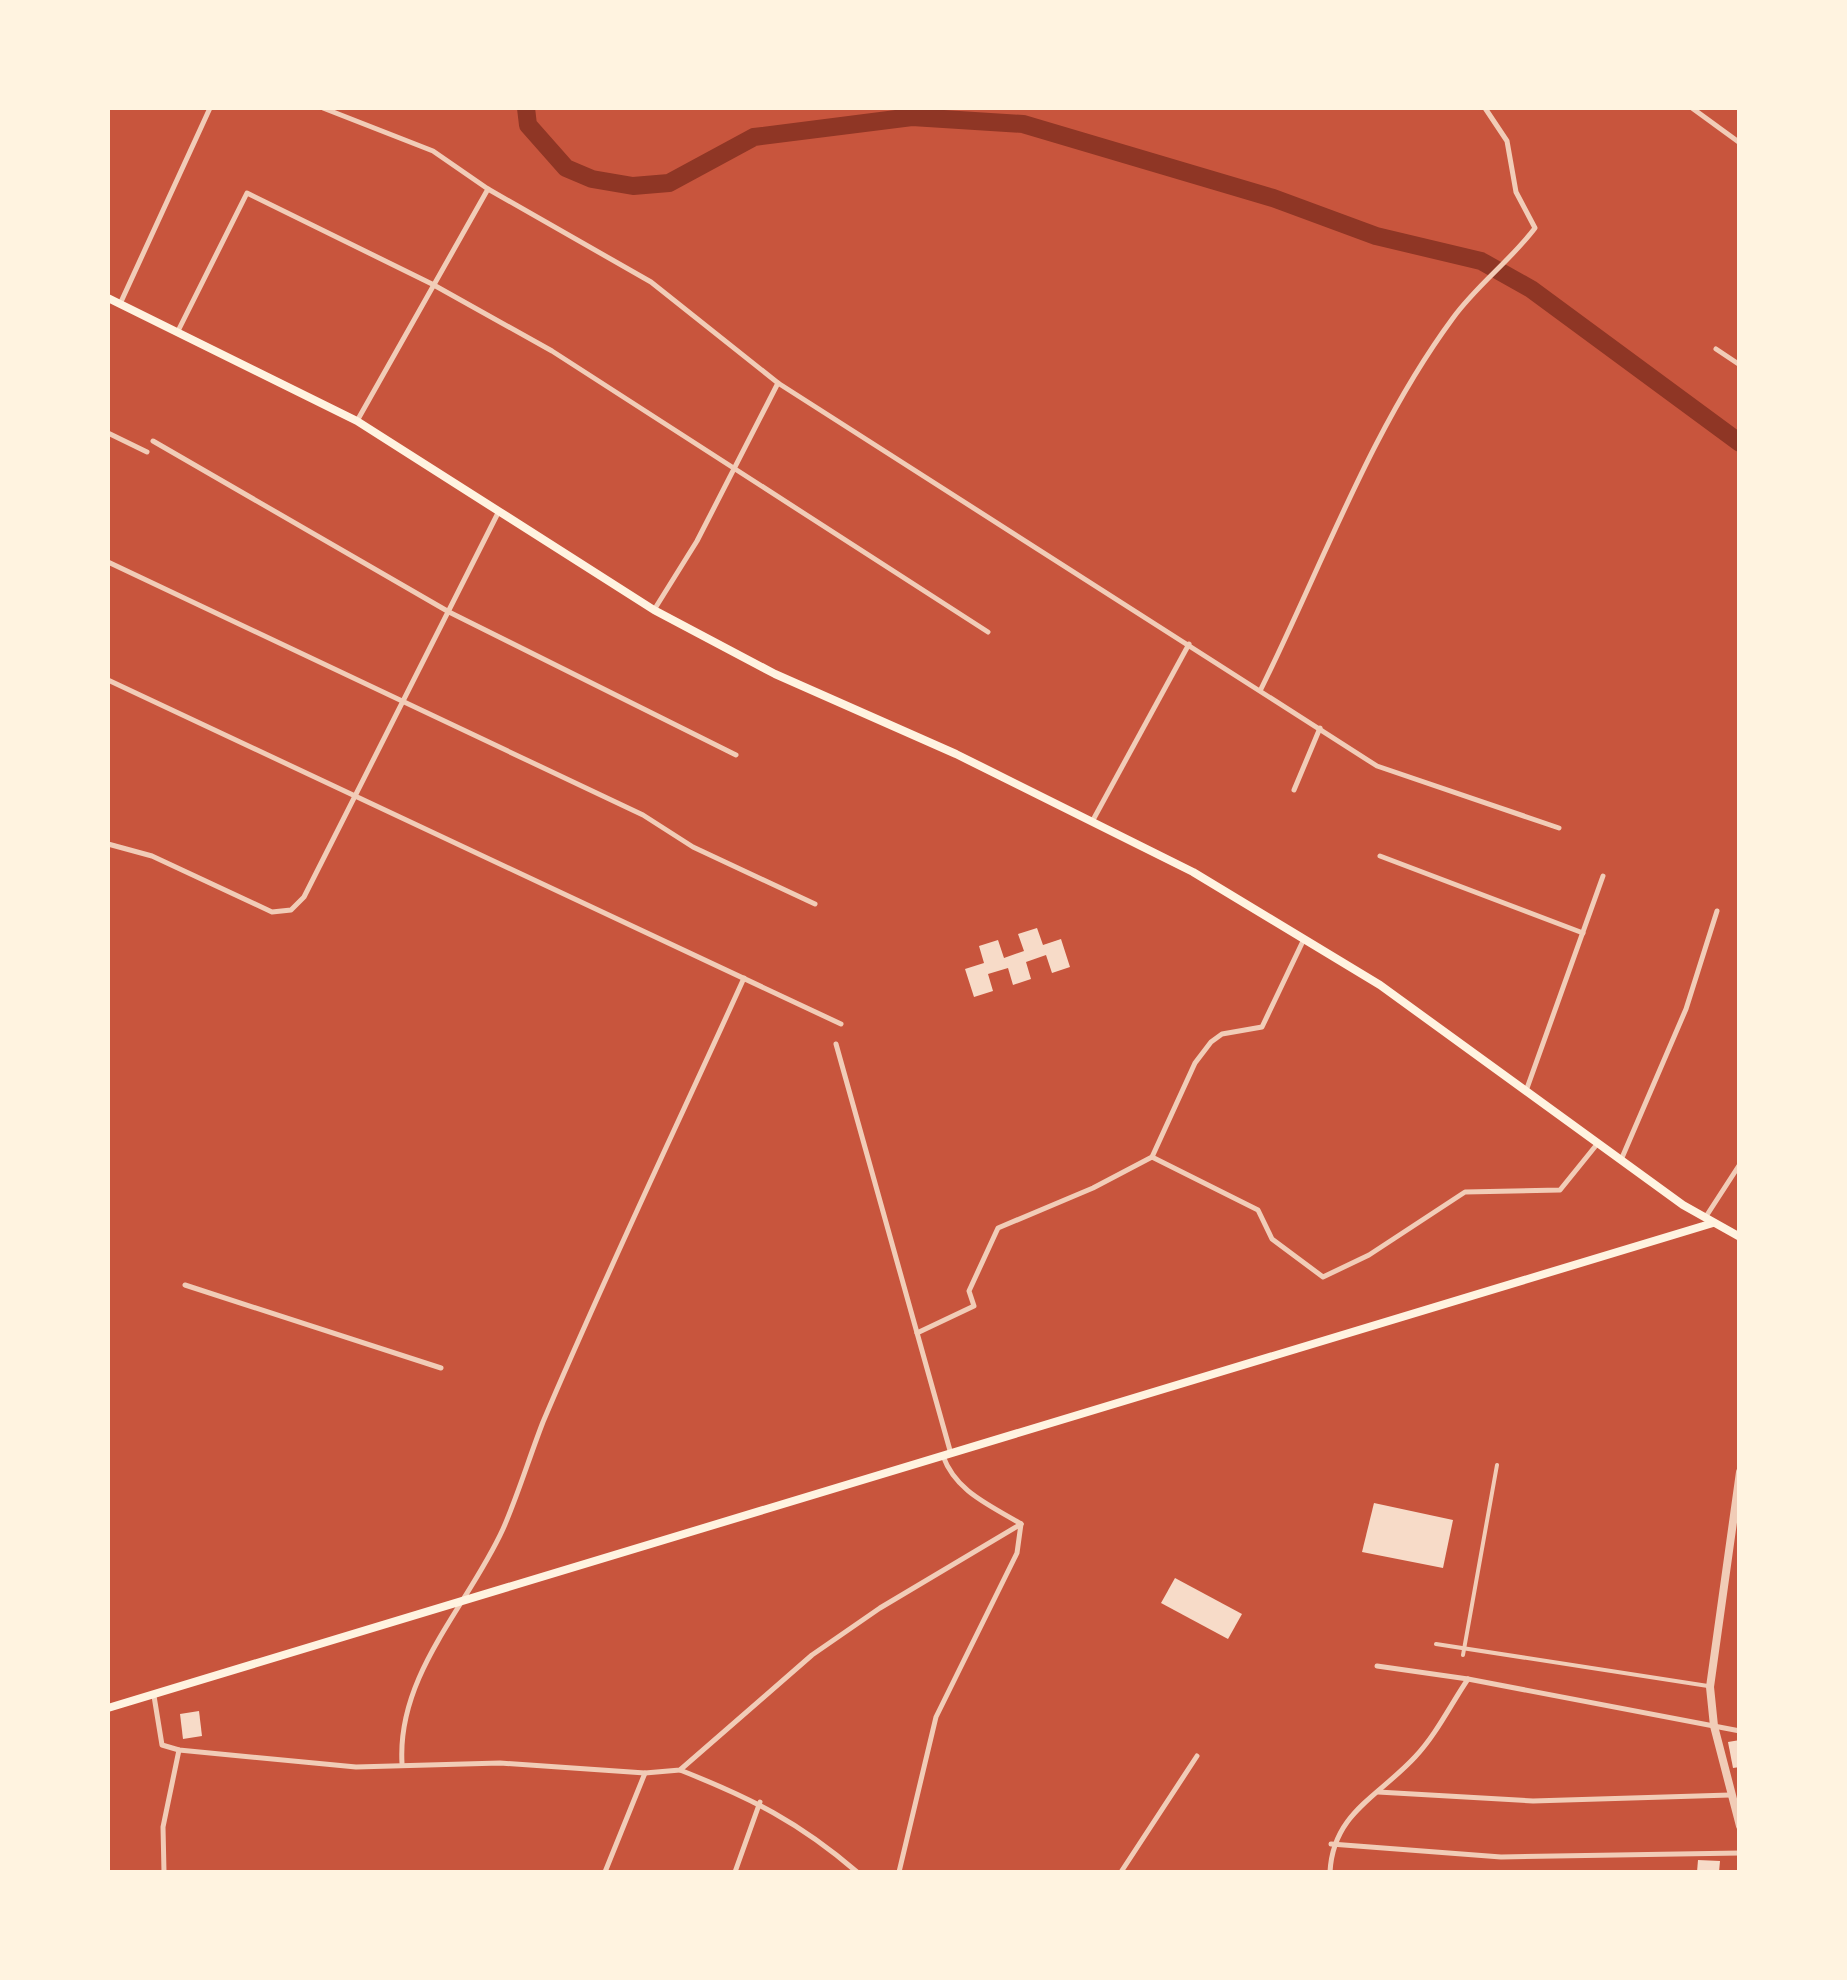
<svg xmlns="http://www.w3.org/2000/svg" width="1847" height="1980" font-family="'Source Sans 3',sans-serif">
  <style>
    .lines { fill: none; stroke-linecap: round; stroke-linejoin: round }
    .river { stroke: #8f3625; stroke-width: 18 }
    .building { fill: #f7dbc8 }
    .pedestrian { stroke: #f1ccb7; stroke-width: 4 }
    .minor { stroke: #f1ccb7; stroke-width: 5 }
    .tertiary { stroke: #f1ccb7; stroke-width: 8 }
    .secondary { stroke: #fff3e0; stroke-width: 8 }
  </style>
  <rect width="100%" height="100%" fill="#c8553d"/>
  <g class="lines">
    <polyline class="river" points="526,108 528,125 566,168 592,179 633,186 669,183 754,137 912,117 1023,124 1273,198 1376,236 1481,261 1531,289 1740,443"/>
  </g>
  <g class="building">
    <polygon points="1037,928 1043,945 1061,939 1070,967 1052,973 1046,955 1026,962 1031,979 1013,985 1008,968 988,974 993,991 974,997 965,969 984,963 979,946 998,940 1004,958 1024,951 1018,934"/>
    <polygon points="1374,1503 1453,1520 1443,1568 1362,1552"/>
    <polygon points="1175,1578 1242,1614 1228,1639 1161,1603"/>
    <polygon points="199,1711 202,1736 183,1739 180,1714"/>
    <polygon points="1740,1740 1740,1767 1733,1768 1728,1742"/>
    <polygon points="1698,1860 1720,1861 1719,1872 1697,1872"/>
  </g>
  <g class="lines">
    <g class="pedestrian">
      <polyline points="1436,1644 1708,1686"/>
      <polyline points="1463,1655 1497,1465"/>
    </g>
    <g class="minor">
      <polyline points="323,108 433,151 488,189 651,282 778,383 1377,766 1559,828"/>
      <polyline points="1692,108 1740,143"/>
      <polyline points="120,304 210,108"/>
      <polyline points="178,331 247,193 432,284 552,351 988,632"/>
      <polyline points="1716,349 1740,365"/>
      <polyline points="357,421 488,189"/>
      <polyline points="108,433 147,452"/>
      <polyline points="153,441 449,612 736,755"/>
      <polyline points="108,562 643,815 693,847 815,904"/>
      <polyline points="654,610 697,541 778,383"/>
      <polyline points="108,680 841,1024"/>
      <path d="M1261,689C1322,566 1371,429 1453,318C1477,285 1510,261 1535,228L1516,192L1507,141L1485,108"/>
      <polyline points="1294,790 1320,728"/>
      <polyline points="1093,820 1189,644"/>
      <polyline points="108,844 152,856 272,912 291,910 304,897 499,511"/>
      <polyline points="1380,856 1583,933"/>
      <polyline points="836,1044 951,1454"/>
      <polyline points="1526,1091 1603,876"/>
      <polyline points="1152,1157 1258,1210 1272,1239 1323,1277 1369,1255 1465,1192 1560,1190 1598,1143"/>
      <polyline points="1621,1160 1686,1009 1717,911"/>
      <polyline points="1705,1218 1740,1164"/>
      <polyline points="185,1285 441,1368"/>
      <polyline points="917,1333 974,1306 969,1291 998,1228 1093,1188 1152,1157 1195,1063 1211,1042 1222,1034 1262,1027 1304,939"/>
      <path d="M943,1456C956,1492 990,1505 1021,1524"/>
      <polyline points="1377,1666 1468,1679 1740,1731"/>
      <polyline points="154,1696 162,1745 179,1750 356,1767 500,1763 645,1773 680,1770 812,1655 880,1608 1021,1524"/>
      <path d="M402,1763C397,1674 468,1606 503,1529C518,1495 529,1458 543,1422C606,1273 677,1126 744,978"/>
      <path d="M680,1770C751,1798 799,1822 857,1872"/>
      <polyline points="1378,1792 1533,1801 1730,1795"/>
      <polyline points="1331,1844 1501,1857 1740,1853"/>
      <polyline points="164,1872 163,1827 179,1750"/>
      <polyline points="605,1872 645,1773"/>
      <polyline points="735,1872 760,1802"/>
      <polyline points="899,1872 936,1717 1017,1553 1021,1524"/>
      <polyline points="1121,1872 1197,1756"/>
      <path d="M1330,1872C1333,1813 1378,1797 1415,1757C1436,1735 1451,1704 1468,1679"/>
    </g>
    <polyline class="tertiary" points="1740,1472 1710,1687 1714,1726 1740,1826"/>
    <g class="secondary">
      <polyline points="108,298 357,421 654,610 775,674 956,754 1193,872 1380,985 1683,1205 1740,1237"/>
      <polyline points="108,1708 1713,1223"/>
    </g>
  </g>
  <rect width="1847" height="1980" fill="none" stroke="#fff3e0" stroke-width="220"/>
</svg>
